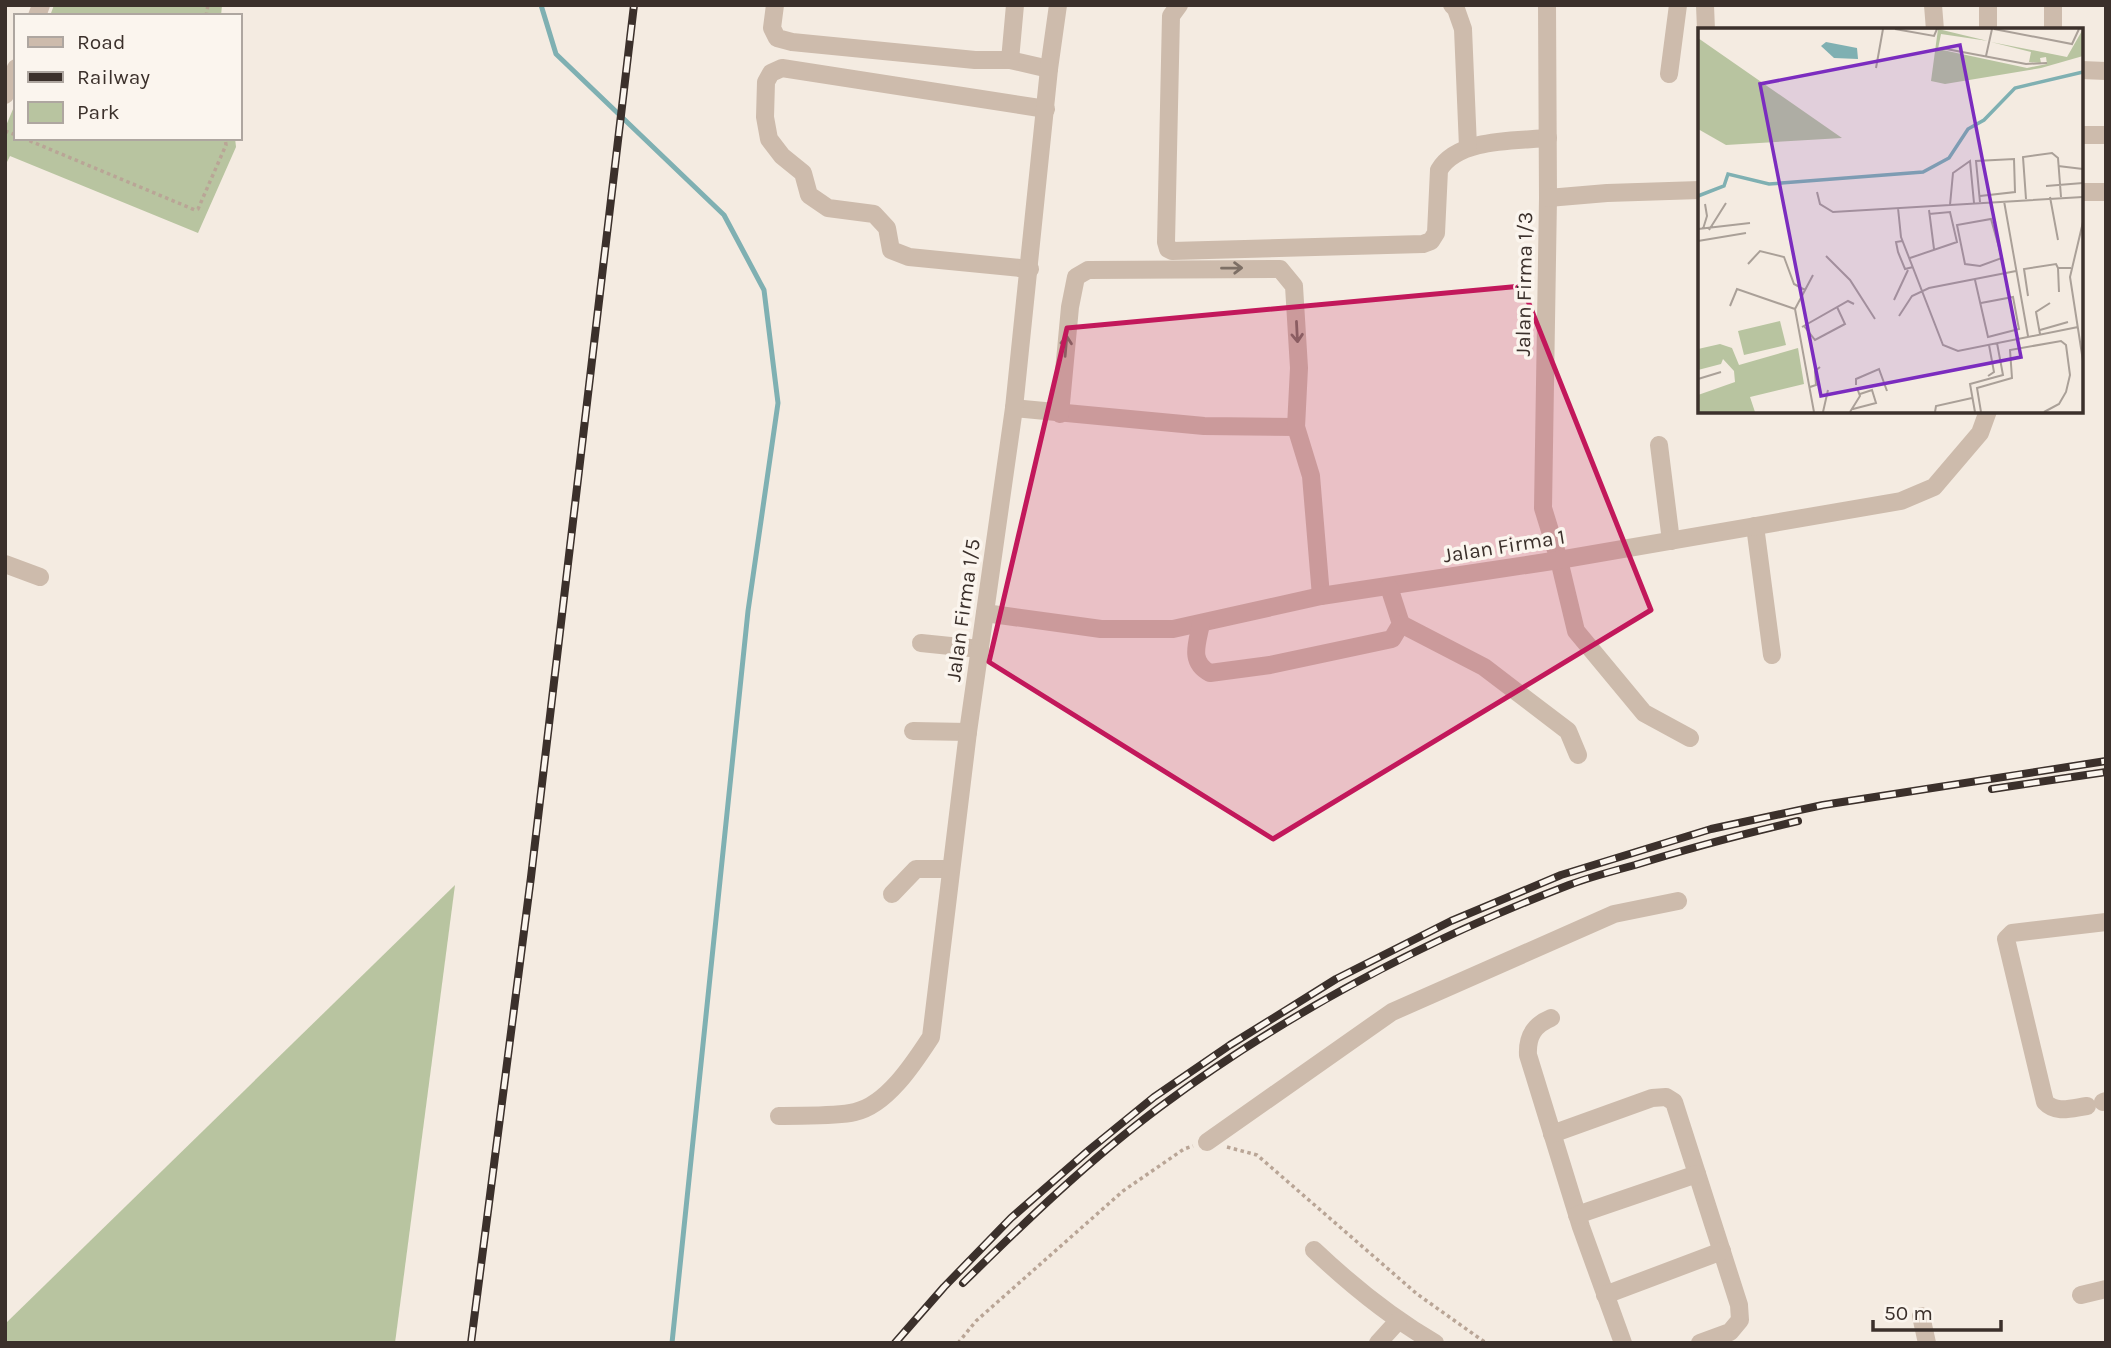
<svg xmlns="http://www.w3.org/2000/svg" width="2111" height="1348" font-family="Karla,sans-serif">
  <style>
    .green { fill: #b8c4a0 }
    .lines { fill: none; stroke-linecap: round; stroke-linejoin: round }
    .stream { stroke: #7fb0b2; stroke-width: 5 }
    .path { stroke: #b9a596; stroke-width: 3.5; stroke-dasharray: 3.5 3.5; stroke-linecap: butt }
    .minor { stroke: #cdbbac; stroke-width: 18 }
    .rail-casing { stroke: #3b302b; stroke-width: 8 }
    .rail { stroke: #fbf5ee; stroke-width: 5; stroke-dasharray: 16; stroke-linecap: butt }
    .oneway { stroke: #7d6f65 }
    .marked { fill: #c2185b; fill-opacity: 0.2; stroke: #c2185b; stroke-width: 5; stroke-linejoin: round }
    .labels { text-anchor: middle; stroke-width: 7; stroke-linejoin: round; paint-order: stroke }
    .street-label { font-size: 21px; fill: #3b302b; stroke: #fbf5ee }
    .inset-river { fill: none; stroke: #7fb0b2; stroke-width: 3.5 }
    .inset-road { fill: none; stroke: #aaa098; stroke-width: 2 }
    .view { fill: #7b2cbf; fill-opacity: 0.15; stroke: #7b2cbf; stroke-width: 3.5 }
    .inset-edge { fill: none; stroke: #3b302b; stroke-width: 3.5 }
  </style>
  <rect width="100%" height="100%" fill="#f4ebe1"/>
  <g class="green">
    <polygon points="54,5 222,5 221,16 50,16"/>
    <polygon points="16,102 16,138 235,138 236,147 198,233 10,156 5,166 5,128"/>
    <polygon points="455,885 395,1343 5,1343 5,1324"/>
  </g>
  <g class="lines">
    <polyline class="stream" points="541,5 556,54 724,215 764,290 778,403 748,611 672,1343"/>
    <g class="path">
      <polyline points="206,16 208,5"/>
      <polyline points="5,131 16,135"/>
      <polyline points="23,138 195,210 198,209 226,145 225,138"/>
      <polyline points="1227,1147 1257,1155 1417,1294 1486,1343"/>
      <polyline points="958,1343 976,1321 1123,1191 1184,1149 1193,1146"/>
    </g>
    <g class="minor">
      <polyline points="775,5 772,28 777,38 792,42 975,60 1010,60 1049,69"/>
      <path d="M1179,5L1171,16L1166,242L1168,249L1172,251L1423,244L1431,241L1436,233L1439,170C1458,138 1515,141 1548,138"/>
      <polyline points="1452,5 1456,9 1463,29 1468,147"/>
      <polyline points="1547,5 1548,198 1543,508 1559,560 1576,631 1644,713 1690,738"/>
      <polyline points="1705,5 1706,30"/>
      <polyline points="1933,5 1935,30"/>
      <polyline points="1988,5 1988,30"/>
      <polyline points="37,16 41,5"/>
      <polyline points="2053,30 2053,5"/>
      <polyline points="1010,60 1015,5"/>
      <polyline points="2081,70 2106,71"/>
      <polyline points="1669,74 1678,5"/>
      <polyline points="5,95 16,68"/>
      <polyline points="2081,135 2106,135"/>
      <polyline points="2081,192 2106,192"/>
      <polyline points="1548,198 1607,193 1700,190"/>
      <polyline points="1030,269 909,257 891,250 887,228 874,214 828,208 809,195 803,173 782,156 769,139 765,117 766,82 771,73 782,68 1046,109"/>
      <polyline points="1014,408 1204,426 1296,427"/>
      <polyline points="1060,414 1070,307 1076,277 1088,270 1280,269 1294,286 1299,368 1296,427 1311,476 1321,596"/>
      <polyline points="1659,445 1671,541"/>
      <polyline points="1755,526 1772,655"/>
      <polyline points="5,564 40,577"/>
      <polyline points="985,613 1101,629 1173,629 1321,596 1559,560 1901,501 1934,487 1980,433 1988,411"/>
      <path d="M1201,624C1197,644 1189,662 1210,673L1270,665L1392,639L1401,624L1389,587"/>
      <polyline points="1401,624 1484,667 1568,731 1578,755"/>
      <polyline points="921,643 980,649"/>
      <polyline points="913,731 968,732"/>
      <polyline points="892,894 916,869 951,869"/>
      <path d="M1551,1018C1534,1025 1527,1036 1528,1055L1581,1227L1623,1343"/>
      <polyline points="2103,1102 2106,1101"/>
      <path d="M2087,1106C2072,1108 2056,1114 2045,1102L2006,939L2012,933L2106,922"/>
      <path d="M779,1116C801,1115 834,1117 855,1112C887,1105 914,1063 931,1037L968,732L1014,408L1049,69L1058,5"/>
      <polyline points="1552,1134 1652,1098 1666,1097 1674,1102 1739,1305 1740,1320 1730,1332 1700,1343"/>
      <polyline points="1207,1142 1392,1012 1614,914 1678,901"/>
      <polyline points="1577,1215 1697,1174"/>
      <path d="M1314,1250C1352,1286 1390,1317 1435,1343"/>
      <polyline points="1605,1295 1722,1251"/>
      <polyline points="2081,1295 2106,1289"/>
      <polyline points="1921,1316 1927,1343"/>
      <polyline points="1378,1343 1398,1321"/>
    </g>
    <g class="rail-casing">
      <g id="rail">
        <polyline points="1992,789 2106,772"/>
        <path d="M963,1283C1026,1221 1090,1159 1160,1107C1284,1015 1425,940 1569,885C1590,877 1613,871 1635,865C1689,848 1743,834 1798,821"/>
        <polyline points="471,1343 531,877 634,5"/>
        <polyline points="895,1343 944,1287 1011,1218 1089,1150 1154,1097 1230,1045 1336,979 1451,921 1561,875 1711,829 1823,805 2106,761"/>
      </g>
    </g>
    <use href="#rail" class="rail"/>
  </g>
  <defs><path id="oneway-shaft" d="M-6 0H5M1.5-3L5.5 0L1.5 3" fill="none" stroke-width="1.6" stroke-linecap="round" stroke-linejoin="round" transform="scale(1.75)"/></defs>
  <g class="oneway">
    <use href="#oneway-shaft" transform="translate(1232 268) rotate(-1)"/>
    <use href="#oneway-shaft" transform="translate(1297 332) rotate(87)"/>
    <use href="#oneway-shaft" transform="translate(1066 346) rotate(-85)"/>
  </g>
  <path class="marked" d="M1522,286L1651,610L1273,839L989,662L1067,328Z"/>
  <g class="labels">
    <g class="street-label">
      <text transform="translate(1524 284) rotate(-89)" y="7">Jalan Firma 1/3</text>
      <text transform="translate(1504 546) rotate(-9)" y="7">Jalan Firma 1</text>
      <text transform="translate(963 610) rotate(-82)" y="7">Jalan Firma 1/5</text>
    </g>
  </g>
  <g transform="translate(1698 28)">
    <rect width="385" height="385" fill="#f4ebe1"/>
    <path d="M240,1L290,13L243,6L240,21L329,40L349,36L348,29L342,30L343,35L331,34L333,24L293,14L369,29L385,1V28L343,40L247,56L233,53ZM0,10L144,110L28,117L0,101ZM82,293L88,317L46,327L40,303ZM22,316L34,320L41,337L100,320L106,356L52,369L57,384H0V367L37,354L36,343L25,331L23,336L0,342V321Z" fill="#b8c4a0"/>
    <path d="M128,14L159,20L160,31L136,30L123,18Z" fill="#7fb0b2"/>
    <path class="inset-river" d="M0,168L26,158L30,146L71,156L225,144L251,130L270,101L286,92L317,60L385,44"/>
    <path class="inset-road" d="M197,1L236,8L239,1M296,1L374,16L381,1M243,20L328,36L349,35M288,28L294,1M178,40L185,1M360,138L385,141M348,158L385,155M119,164L122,176L135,184L385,169M352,169L360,212M328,171L325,129L354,125L360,130L363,169M306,173L330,308M282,174L278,133L316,131L317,164L282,168M252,177L255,145L272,133L276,175M200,180L203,209L245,317L260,323L380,299M231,182L236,221M293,191L304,230L282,238L267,236L259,197ZM385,194L372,249L385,333M0,201L52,195M5,201L9,188L7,176M11,202L28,175M0,213L48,205M204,213L198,214L200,224L207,241L215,239M128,228L152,252L177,291M212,230L259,214L252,184L231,186M50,236L62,223L86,229L96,256L107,262M277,252L290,309L321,301L315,269L283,275M361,264L360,240H373M330,268L326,241L358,236L360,240M196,272L210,242M32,278L39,261L97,281L116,384M97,281L115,247M201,288L214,268L231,260L318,243M106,298L117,312L147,296L139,279M104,299L150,273L156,276M342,302L370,294M342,306L338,284L352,275M290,348L296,344L291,317M0,351L23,344M158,357V351L181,341L189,363M112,359L118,357L117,343L122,339M155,381L178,375L174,362L162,366M125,384L130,362M152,384L162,368L159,360M237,384L238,378L274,370M277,384L272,356L305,347L299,315M283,384L279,360L314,350L312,322L363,313L368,317L372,347L368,364L361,376L346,384"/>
    <path class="view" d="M262,17L323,329L123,368L62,56Z"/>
    <rect width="385" height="385" class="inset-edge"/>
  </g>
  <rect width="2111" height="1348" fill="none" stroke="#3b302b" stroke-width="14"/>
  <rect x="14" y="14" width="228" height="126" fill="#fbf5ee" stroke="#aea6a0" stroke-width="2"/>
  <rect x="28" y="37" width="35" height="10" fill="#cdbbac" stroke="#aea6a0" stroke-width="2"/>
  <text x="77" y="49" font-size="21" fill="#3b302b">Road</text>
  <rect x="28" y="72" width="35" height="10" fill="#3b302b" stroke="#aea6a0" stroke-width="2"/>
  <text x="77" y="84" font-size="21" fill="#3b302b">Railway</text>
  <rect x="28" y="102" width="35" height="21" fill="#b8c4a0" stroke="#aea6a0" stroke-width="2"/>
  <text x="77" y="119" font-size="21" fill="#3b302b">Park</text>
  <path d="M1873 1320v10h128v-10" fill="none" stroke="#3b302b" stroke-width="3.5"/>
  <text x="1884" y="1320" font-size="21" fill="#3b302b" stroke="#fbf5ee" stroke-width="5" paint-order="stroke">50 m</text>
</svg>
